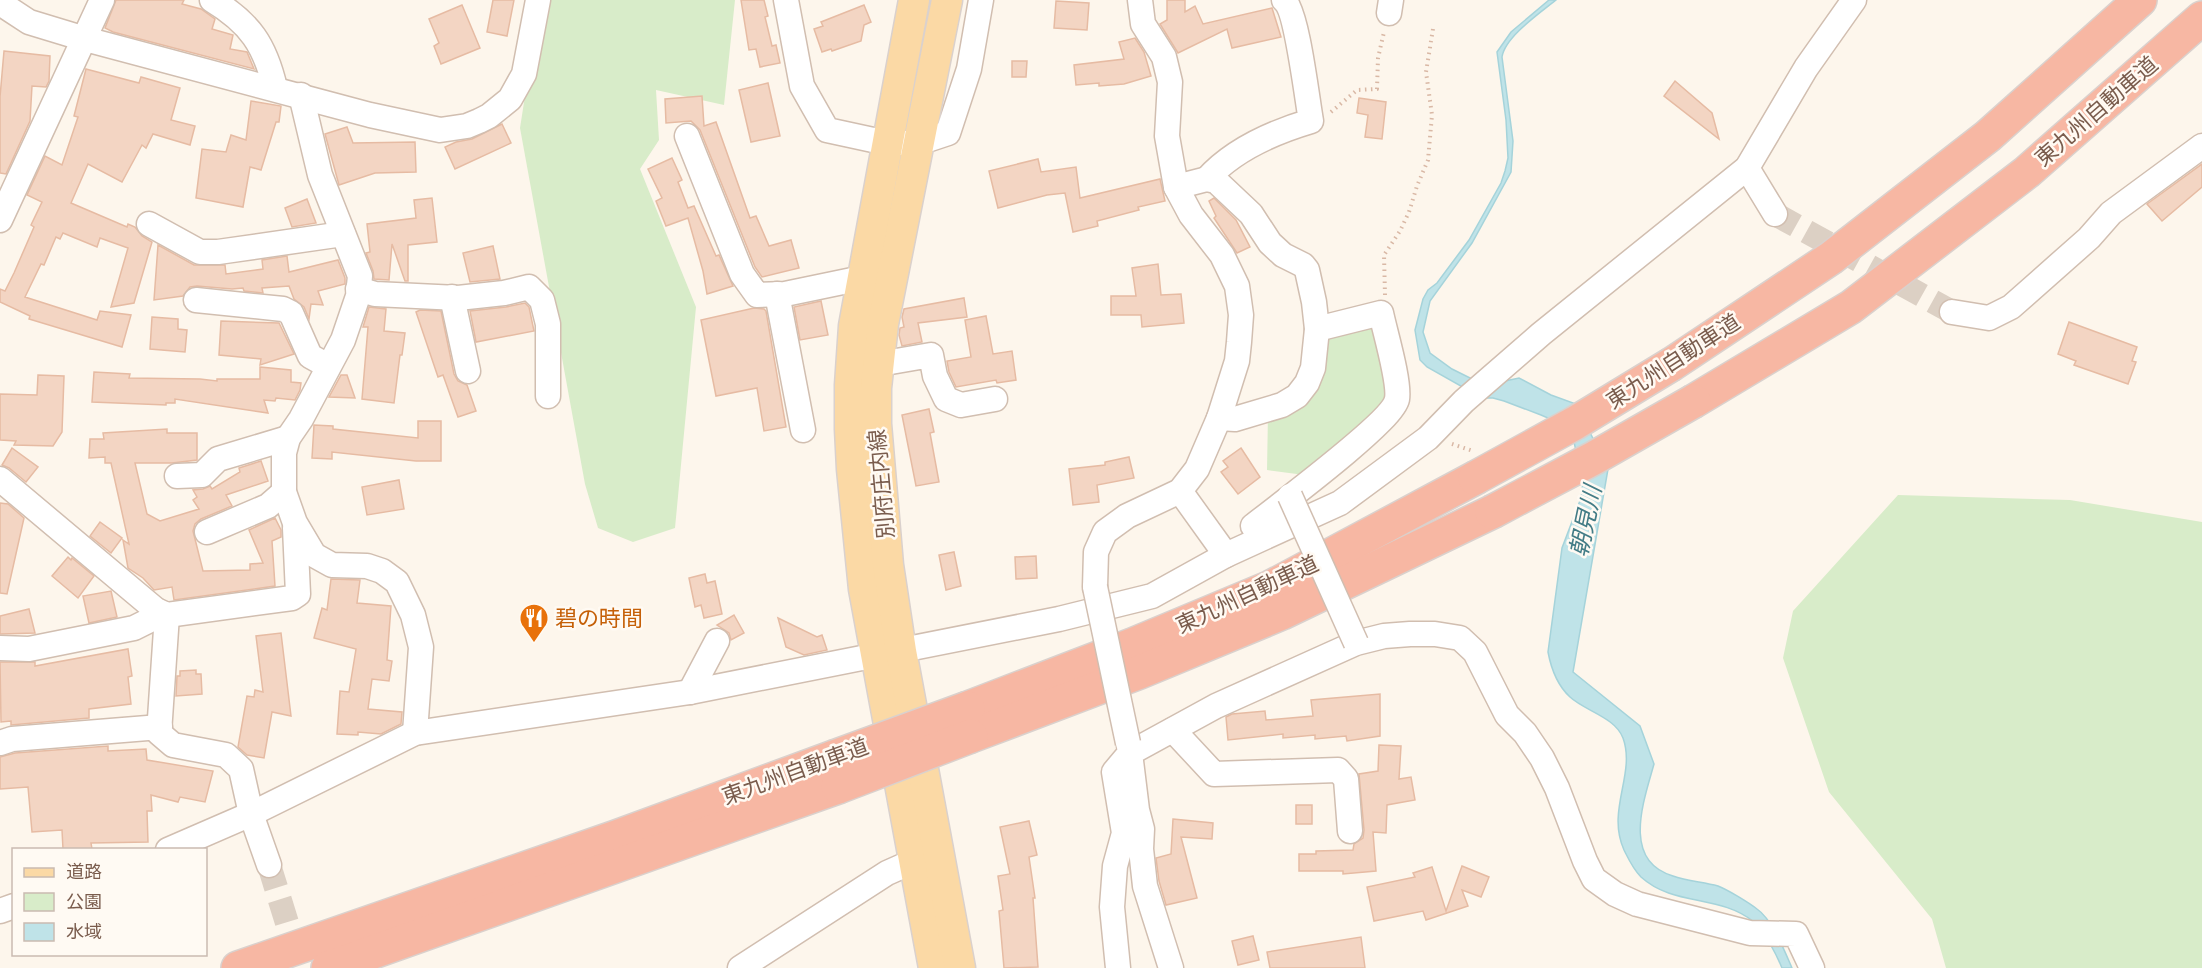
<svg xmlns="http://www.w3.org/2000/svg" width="2202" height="968" font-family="Figtree,'Noto Sans JP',sans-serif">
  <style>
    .green { fill: #d8ecc9 }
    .water { fill: #bfe3e8; stroke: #a5d3da; stroke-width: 1.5 }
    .building { fill: #f3d5c3; stroke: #e6bba3; stroke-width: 1.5 }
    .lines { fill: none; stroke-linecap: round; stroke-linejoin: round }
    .minor-tunnel { stroke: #dcd0c4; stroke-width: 24; stroke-dasharray: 24 12; stroke-linecap: butt }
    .minor-casing { stroke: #d1beb0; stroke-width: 27 }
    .major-casing { stroke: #dad1cd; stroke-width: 33 }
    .highway-casing { stroke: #dad1cd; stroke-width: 36 }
    .path { stroke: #d9b8a5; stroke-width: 4; stroke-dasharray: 1.5 4.5; stroke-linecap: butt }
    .minor { stroke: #fff; stroke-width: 24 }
    .major { stroke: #fbd9a5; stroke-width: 30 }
    .highway { stroke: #f7b7a3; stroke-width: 33 }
    .minor-bridge-casing { stroke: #d1beb0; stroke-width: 27; stroke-linecap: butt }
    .highway-bridge-casing { stroke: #dad1cd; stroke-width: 36; stroke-linecap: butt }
    .minor-bridge { stroke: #fff; stroke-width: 24 }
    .highway-bridge { stroke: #f7b7a3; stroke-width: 33 }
    .labels { text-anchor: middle; stroke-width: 5; stroke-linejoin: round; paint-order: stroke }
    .street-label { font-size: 22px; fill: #7a5c4d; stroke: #fffaf3 }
    .food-label { font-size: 22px; fill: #c56008; stroke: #fffaf3; text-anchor: start }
    .water-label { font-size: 24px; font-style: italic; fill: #437c86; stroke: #fffaf3 }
  </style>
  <rect width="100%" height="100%" fill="#fdf6ec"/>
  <g class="green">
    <polygon points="540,0 735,0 724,105 656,90 659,140 640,169 696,307 675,528 633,542 598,528 585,484 520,128"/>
    <polygon points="1377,317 1394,395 1312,476 1267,470 1268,413 1285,407 1323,334"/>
    <polygon points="1898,495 2070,500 2202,522 2202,968 1946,968 1932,919 1829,792 1783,658 1793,611"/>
  </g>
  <path class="water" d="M1549,0H1556C1540,13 1505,37 1502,57L1513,141L1511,172L1472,243L1430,301L1423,332L1430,353L1452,369L1490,388L1505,381L1519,378L1551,395L1576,404L1608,469L1573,672L1640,726L1654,764C1644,800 1621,861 1673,876C1687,881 1703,882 1718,886C1728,890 1748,902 1757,909C1772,919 1785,952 1792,968H1782C1777,956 1764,930 1754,922C1720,894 1674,907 1641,877C1633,869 1629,860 1624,850C1606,810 1636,774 1623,738C1615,717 1585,711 1570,697C1557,685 1551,668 1548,652L1562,548L1581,498L1583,482L1574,442L1555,421L1541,415L1504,401L1493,398H1482L1427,367L1420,360L1415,330L1423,299L1428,290L1437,283L1469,240L1501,183L1505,171L1508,158L1506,120L1497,52L1511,32Z"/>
  <g class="building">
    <polygon points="116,0 184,0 182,4 201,9 215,19 212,29 233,35 230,49 247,52 254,69 113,32 105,28"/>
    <polygon points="493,0 514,0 507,36 487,32"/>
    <polygon points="741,0 764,0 768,16 765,17 772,46 776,45 780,63 760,67 756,49 749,50"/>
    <polygon points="1167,0 1185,0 1185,12 1195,6 1203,24 1272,8 1281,37 1232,48 1227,29 1178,53 1160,24 1167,20"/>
    <polygon points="1056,1 1089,3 1087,30 1054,28"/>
    <polygon points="462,5 480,48 441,64 434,46 439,43 429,19"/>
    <polygon points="864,5 871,22 864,25 861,41 832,51 831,49 822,52 814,29 823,26 821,22"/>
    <polygon points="1135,38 1144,52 1151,76 1124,84 1099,86 1099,83 1076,85 1074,65 1124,59 1119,42"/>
    <polygon points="4,51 50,56 49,81 46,87 32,86 30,121 6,174 0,173 0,97"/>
    <polygon points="1012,61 1027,61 1026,77 1012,77"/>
    <polygon points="86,69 139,83 141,77 180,88 171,120 195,126 190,145 153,134 146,148 142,145 122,182 88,164 71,203 127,227 128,224 135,227 142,236 152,242 134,303 111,307 128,248 100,238 97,247 63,233 60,239 56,237 44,265 41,264 25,297 97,320 100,311 131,315 122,347 29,319 30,316 0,302 0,289 5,291 14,273 34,227 31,225 42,202 27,195 45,156 62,165 78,117 74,116"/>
    <polygon points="1675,81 1712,113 1719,139 1664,96"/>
    <polygon points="768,83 780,136 751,142 739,90"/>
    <polygon points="702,96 704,126 716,122 750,218 756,216 769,246 791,240 799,268 762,277 755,267 700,130 691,121 666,123 665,99"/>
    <polygon points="1359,98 1386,102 1382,139 1365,137 1368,115 1357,113"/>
    <polygon points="251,101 281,106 279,122 276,122 261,170 250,167 243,207 196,198 202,149 226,152 231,135 246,140"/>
    <polygon points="502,124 511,143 455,169 445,147 456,142 472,139"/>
    <polygon points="347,127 353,143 415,142 416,172 375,173 339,185 325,134"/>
    <polygon points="672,158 682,180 678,182 688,208 694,206 716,256 719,255 733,286 707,294 703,271 688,218 666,226 656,201 662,198 648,169"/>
    <polygon points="1038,159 1041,172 1076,167 1080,198 1160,179 1165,201 1138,207 1139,210 1097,221 1098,226 1073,232 1065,193 1047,195 998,208 989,171"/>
    <polygon points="2202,164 2202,187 2162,221 2147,204"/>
    <polygon points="432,198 437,242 408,245 408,281 405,281 392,244 389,280 374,279 373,271 366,253 370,252 367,224 416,218 414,200"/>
    <polygon points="1214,198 1236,220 1250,247 1237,253 1214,218 1216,216 1209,201"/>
    <polygon points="307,199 316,223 292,227 285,208"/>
    <polygon points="158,245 194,265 225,265 226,274 263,269 262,260 287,256 289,272 338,260 345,278 345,284 318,291 323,305 311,304 309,319 304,307 294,299 289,286 262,288 263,293 244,291 243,288 232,289 197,286 190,287 183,296 154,300"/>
    <polygon points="493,246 500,279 470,282 463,253"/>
    <polygon points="1158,264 1161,295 1181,294 1184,323 1142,327 1141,315 1111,315 1111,296 1136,296 1132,268"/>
    <polygon points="964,298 967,317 918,323 922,342 902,346 899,335 900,328 904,327 902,317 904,309"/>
    <polygon points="821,301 828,335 800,340 794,307"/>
    <polygon points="525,303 529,307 534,331 476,342 470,311 506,307"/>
    <polygon points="369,307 386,309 384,331 405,333 402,355 400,355 394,403 362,399 368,327 363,327"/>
    <polygon points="754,308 764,309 766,311 786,427 764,431 757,388 716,396 701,320"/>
    <polygon points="420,310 441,311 454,374 458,381 467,385 476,411 458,417 443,375 438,377 416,312"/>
    <polygon points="986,316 993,354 1012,351 1016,380 997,383 996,380 956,387 949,372 947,361 971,357 965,320"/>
    <polygon points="152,317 178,319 178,329 187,330 185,352 150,349"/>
    <polygon points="221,321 279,323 294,354 260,365 261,359 219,355"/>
    <polygon points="2069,322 2137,347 2132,361 2136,362 2128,384 2074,365 2076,361 2058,354"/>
    <polygon points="260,367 291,370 291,382 301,383 300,390 295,400 276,398 275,401 264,400 268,413 175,399 175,403 166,403 166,405 92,402 94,372 130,374 129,378 200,379 217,381 217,379 260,379"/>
    <polygon points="38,375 64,376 62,432 53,446 14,445 16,441 0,440 0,394 37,395"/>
    <polygon points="341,375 347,375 355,398 329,397"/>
    <polygon points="929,409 934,432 930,433 939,482 916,486 902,415"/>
    <polygon points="418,421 441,421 441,461 416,461 332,452 332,459 312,458 314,425 333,426 333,429 418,438"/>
    <polygon points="167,429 167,433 197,433 197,460 172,463 135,463 147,514 160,521 199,509 193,500 197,497 193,490 203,489 210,486 212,489 240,472 239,468 261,461 268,481 226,495 232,506 201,519 195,524 193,531 203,571 250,570 250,564 263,563 249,530 275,518 281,530 281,537 272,541 275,586 174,600 172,587 154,590 143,578 128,568 123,540 129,544 111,463 105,463 105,457 89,458 90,439 104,439 103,433"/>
    <polygon points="12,448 38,467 26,482 9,468 2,465"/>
    <polygon points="1241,448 1260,477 1238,494 1221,472 1228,467 1223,461"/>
    <polygon points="1129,457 1134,478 1097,485 1099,502 1073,505 1069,469 1105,465 1105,462"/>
    <polygon points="399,480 404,509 367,515 362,487"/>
    <polygon points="0,503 8,504 24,518 7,594 0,593"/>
    <polygon points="100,522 122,538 111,553 90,536"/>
    <polygon points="954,552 961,586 946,590 939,555"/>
    <polygon points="1036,556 1037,578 1016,579 1015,557"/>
    <polygon points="68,557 71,560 72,558 94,576 78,598 52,576"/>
    <polygon points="705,574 707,583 715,581 722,614 704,618 701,605 695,607 689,578"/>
    <polygon points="331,579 360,580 357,603 391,606 387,660 392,661 389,681 372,679 368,709 402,712 401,724 381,734 358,732 358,735 337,734 340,691 349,692 356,649 314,638 322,608 327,610"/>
    <polygon points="111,591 117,617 89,623 83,596"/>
    <polygon points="29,609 35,633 0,634 0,616"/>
    <polygon points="734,615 744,633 731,640 729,633 717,625"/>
    <polygon points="778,618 817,637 822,635 827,650 804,655 786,647"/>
    <polygon points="281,633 291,716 272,712 264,758 247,755 238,747 247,696 254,697 255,690 263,692 256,636"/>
    <polygon points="128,649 132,676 128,677 131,704 89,709 89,718 11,725 11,721 1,722 0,662 35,662 35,666"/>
    <polygon points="196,670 196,674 201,674 202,694 176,696 177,676 180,676 180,671"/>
    <polygon points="1380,694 1380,736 1347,741 1346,736 1315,739 1315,735 1283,738 1283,734 1228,740 1226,717 1232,714 1265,711 1266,720 1313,716 1311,700"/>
    <polygon points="1379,745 1401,746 1399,779 1411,777 1415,800 1387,805 1386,833 1373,832 1376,871 1343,874 1343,871 1299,871 1299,854 1316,854 1316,851 1353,850 1354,844 1363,838 1364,830 1359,774 1378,771"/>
    <polygon points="108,746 108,751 146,749 147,760 213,771 205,802 180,797 178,802 151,795 152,811 147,811 148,842 91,843 92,849 63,849 62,830 32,832 28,787 0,789 0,757 15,753"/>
    <rect x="1296" y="805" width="16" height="19"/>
    <polygon points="1173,819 1213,823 1212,839 1181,837 1197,898 1166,905 1159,881 1156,858 1171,854"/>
    <polygon points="1029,821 1037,855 1029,857 1035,898 1033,898 1038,967 1004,968 999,911 1003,910 998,876 1010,874 1000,827"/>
    <polygon points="1462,866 1489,877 1481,897 1462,890 1468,906 1426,920 1423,911 1374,921 1367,887 1415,877 1413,873 1432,867 1446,911"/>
    <polygon points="1253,936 1259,960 1238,965 1232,941"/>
    <polygon points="1361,937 1365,968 1270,968 1267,952"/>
  </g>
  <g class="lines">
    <g class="minor-tunnel">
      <polyline points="1775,214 1952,312"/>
      <polyline points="269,865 301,968"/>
    </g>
    <g class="minor-casing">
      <g id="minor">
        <path d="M212,0C250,23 265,45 275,88"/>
        <polyline points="786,0 802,86 827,130 887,143 918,143 948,133 969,69 981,0"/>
        <polyline points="0,3 29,22 85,39 370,115 440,130 467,126 479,121 489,116 510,99 524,74 538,0"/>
        <polyline points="1389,13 1391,0"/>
        <polyline points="301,95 320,175 360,276 358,296 343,340 301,419 288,438 284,453 284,492 295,523 314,555 332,565 367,566 382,571 397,582 413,615 421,647 415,733"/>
        <polyline points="687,136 742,274 757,295 785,294 862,278"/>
        <polyline points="1747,168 1775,214"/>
        <path d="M1207,179C1233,150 1274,132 1311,121C1307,99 1297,11 1284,0"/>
        <polyline points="1176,187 1207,179 1216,181 1251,214 1270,243 1283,255 1303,265 1307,270 1314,302 1317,329 1313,368 1307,383 1297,396 1282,405 1235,419 1219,418"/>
        <polyline points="0,220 102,0"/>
        <polyline points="149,224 200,252 218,252 343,234"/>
        <polyline points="358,289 375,294 458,298 504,293 529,287 542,300 548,324 548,396"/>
        <polyline points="777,294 803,430"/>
        <polyline points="452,297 468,371"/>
        <polyline points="196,300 283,309 291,313 310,356 328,366"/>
        <polyline points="1952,312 1989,318 2011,307 2089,238 2111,213 2202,146"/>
        <polyline points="879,364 931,355 935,376 946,399 961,405 995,399"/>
        <polyline points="177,476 202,475 218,459 288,438"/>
        <polyline points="0,479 156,610 167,615 292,598 298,594 295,528"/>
        <polyline points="1180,491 1226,555"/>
        <path d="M1253,526C1277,507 1393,421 1397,399C1400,382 1385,332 1381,313L1317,329"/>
        <polyline points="207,532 268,506 284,492"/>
        <polyline points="1095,587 1096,552 1105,532 1127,516 1180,491 1197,469 1219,418 1237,361 1239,342 1241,315 1237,286 1222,255 1191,215 1176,187 1167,136 1170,82 1164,57 1143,24 1140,0"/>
        <polyline points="167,615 159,733 173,745 226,755 241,769 251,814 269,865"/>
        <polyline points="0,648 29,649 134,628 148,621 156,610"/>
        <polyline points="690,692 717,641"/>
        <polyline points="1173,730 1214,774 1338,770 1346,779 1350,831"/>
        <polyline points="0,743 12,739 160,727"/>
        <polyline points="168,850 251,814 415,733 690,692 1059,619 1152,596 1226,555 1340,503 1428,438 1464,401 1541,334 1747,168 1806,68 1854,0"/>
        <polyline points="0,911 14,906"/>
        <polyline points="740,968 887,873 914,861 930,859"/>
        <polyline points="1118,968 1112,907 1115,866 1124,833 1114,772 1130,753 1129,745"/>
        <polyline points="1171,968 1145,886 1141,849 1142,829 1137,810 1130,753 1216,706 1356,643 1384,636 1410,634 1435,634 1460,638 1475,652 1507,715 1525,733 1542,758 1557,788 1585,861 1594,879 1615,894 1637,904 1750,933 1796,934 1812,968"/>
      </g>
    </g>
    <g class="major-casing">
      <g id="major">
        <polyline points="914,0 854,326 850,385 850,429 852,469 864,589 934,968"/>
        <polyline points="947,0 883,324 876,388 876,424 888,565 901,651 960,968"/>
      </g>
    </g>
    <g class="highway-casing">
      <g id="highway">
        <polyline points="1672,364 1831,258 1988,136 2140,0"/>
        <polyline points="1694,401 1851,307 2027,172 2202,18"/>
        <polyline points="968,708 1132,645 1271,587 1475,478"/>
        <polyline points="971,736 1140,672 1282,613 1492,512"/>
        <polyline points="238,968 616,837 834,757"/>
        <polyline points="328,968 838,787"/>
      </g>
    </g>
    <g class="path">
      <polyline points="1331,112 1357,90 1377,89 1378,58 1384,32"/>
      <polyline points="1385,295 1384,255 1400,231 1409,212 1417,186 1428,160 1432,115 1426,72 1433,29"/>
      <polyline points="1452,444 1473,451"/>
    </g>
    <use href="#minor" class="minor"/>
    <use href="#major" class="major"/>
    <use href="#highway" class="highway"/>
    <g class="minor-bridge-casing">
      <g id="minor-bridge">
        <polyline points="1290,496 1356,643"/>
        <polyline points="1095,587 1128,743"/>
      </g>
    </g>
    <g class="highway-bridge-casing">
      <g id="highway-bridge">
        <polyline points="1475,478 1575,423 1672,364"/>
        <polyline points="1492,512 1594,458 1694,401"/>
        <polyline points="834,757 968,708"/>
        <polyline points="838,787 971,736"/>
      </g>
    </g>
    <use href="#minor-bridge" class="minor-bridge"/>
    <use href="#highway-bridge" class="highway-bridge"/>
  </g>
  <defs>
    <g id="restaurant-pin" transform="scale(1.5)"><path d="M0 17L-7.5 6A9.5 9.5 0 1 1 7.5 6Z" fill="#e8710a" stroke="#fffaf3"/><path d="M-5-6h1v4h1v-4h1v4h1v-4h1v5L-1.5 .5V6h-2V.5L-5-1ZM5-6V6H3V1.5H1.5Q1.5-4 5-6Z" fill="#fff"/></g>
  </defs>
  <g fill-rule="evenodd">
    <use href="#restaurant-pin" x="534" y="618"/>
  </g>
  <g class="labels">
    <g class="street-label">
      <text transform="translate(2096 111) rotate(-41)" y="8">東九州自動車道</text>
      <text transform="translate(1673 361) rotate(-33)" y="8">東九州自動車道</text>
      <text transform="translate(881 484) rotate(-95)" y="8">別府庄内線</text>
      <text transform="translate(1247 594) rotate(-25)" y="8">東九州自動車道</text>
      <text transform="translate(795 771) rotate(-20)" y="8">東九州自動車道</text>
    </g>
    <g class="food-label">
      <text x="555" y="626">碧の時間</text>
    </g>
    <g class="water-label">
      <text transform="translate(1586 521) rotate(-78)" y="8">朝見川</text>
    </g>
  </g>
  <rect x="12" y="848" width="195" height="108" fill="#fffaf3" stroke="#cabbb1" stroke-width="1.5"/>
  <rect x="24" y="868" width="30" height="9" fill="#fbd9a5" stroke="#cabbb1" stroke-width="1.5"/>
  <text x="66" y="878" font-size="18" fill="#7a5c4d">道路</text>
  <rect x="24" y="893" width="30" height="18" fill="#d8ecc9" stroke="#cabbb1" stroke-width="1.5"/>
  <text x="66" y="908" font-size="18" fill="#7a5c4d">公園</text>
  <rect x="24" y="923" width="30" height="18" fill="#bfe3e8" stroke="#cabbb1" stroke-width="1.5"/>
  <text x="66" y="938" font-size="18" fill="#7a5c4d">水域</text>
</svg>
